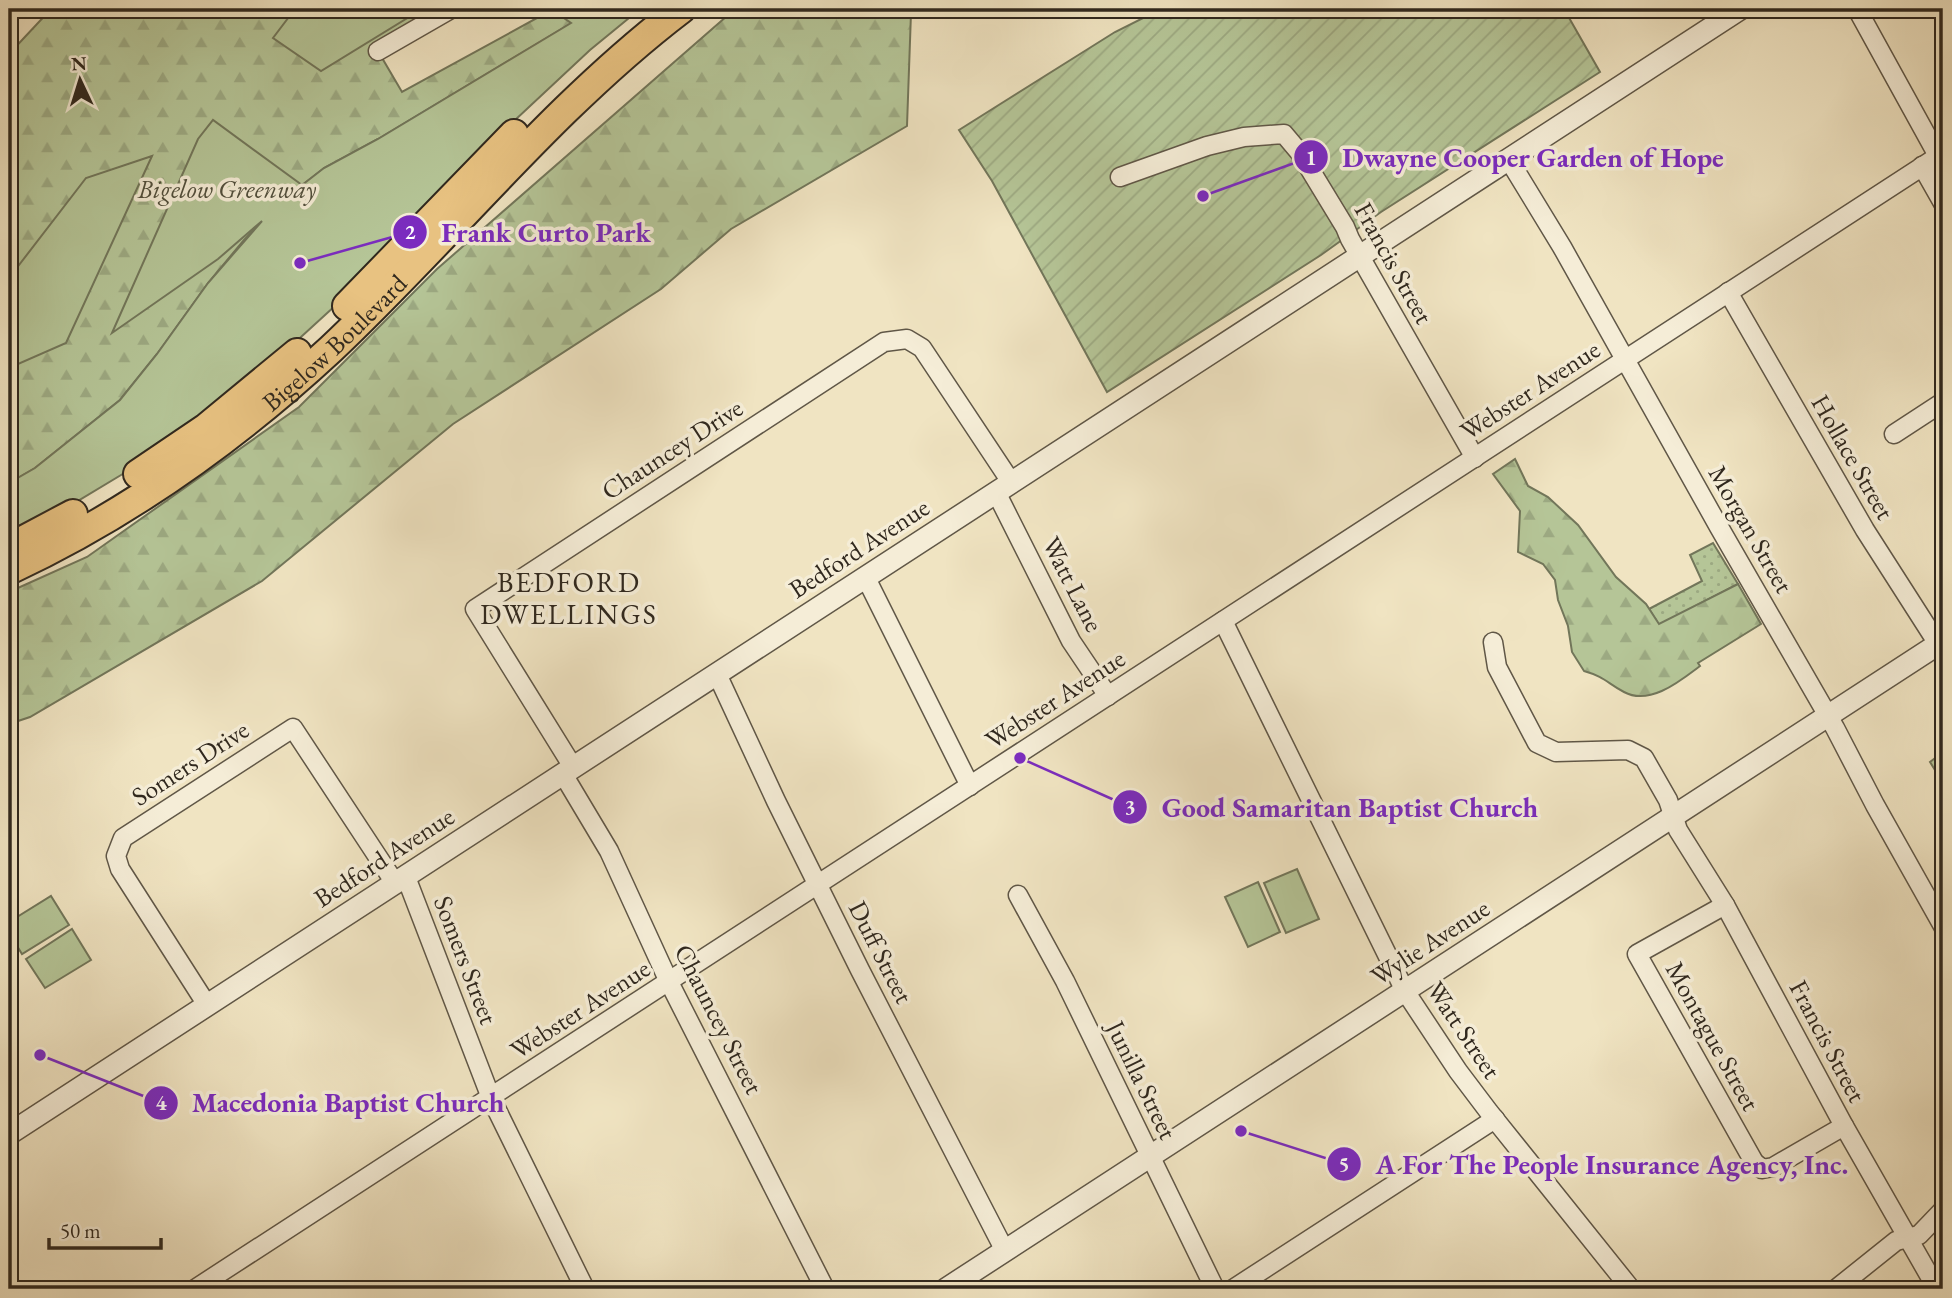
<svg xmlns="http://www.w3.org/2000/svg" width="1952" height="1298" font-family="'EB Garamond',serif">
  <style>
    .grass { fill: url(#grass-dots); stroke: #72765a; stroke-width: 2 }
    .forest { fill: url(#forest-firs); stroke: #72765a; stroke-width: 2 }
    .park { fill: #b5c597; stroke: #72765a; stroke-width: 2 }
    .garden { fill: url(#garden-furrows); stroke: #72765a; stroke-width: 2 }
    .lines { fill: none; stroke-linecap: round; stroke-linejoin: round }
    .minor-casing { stroke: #605747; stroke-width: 21 }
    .tertiary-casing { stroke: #605747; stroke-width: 24 }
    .primary-casing { stroke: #30281e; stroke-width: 32 }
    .minor { stroke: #f5edd7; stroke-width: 18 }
    .tertiary { stroke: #f5edd7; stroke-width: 21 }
    .primary { stroke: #e8c281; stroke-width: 28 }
    .labels { text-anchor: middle; stroke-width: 7; stroke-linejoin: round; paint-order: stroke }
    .park-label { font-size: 26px; font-style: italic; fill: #514f3c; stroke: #f5edd7 }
    .street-label { font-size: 26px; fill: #30281e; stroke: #f5edd7 }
    .neighbourhood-label { font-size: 28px; letter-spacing: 2px; fill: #30281e; stroke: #f5edd7 }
    .leader { fill: none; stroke: #7b2cbf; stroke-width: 2.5 }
    .callout-dot { fill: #7b2cbf; stroke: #f5edd7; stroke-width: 2.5 }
    .mark-label { font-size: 21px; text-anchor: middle; font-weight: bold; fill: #fff }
    .callout-label { font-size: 28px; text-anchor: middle; font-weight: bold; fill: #7b2cbf; stroke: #f5edd7; stroke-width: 7; stroke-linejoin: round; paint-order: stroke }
  </style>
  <defs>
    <pattern id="grass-dots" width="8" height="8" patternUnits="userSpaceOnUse" patternTransform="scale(1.75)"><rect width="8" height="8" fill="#b5c597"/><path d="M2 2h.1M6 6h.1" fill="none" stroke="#9ca982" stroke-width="1.8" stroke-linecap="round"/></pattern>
    <pattern id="forest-firs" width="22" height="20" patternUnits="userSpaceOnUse" patternTransform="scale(1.75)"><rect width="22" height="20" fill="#b5c597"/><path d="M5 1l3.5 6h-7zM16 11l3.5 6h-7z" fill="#9ca982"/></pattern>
    <pattern id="garden-furrows" width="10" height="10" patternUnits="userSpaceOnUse" patternTransform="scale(1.75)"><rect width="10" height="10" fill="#b5c597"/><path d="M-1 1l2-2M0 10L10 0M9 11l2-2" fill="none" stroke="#9ca982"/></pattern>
  </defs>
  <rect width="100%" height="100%" fill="#f0e4c2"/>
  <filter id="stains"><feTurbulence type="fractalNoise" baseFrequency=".00286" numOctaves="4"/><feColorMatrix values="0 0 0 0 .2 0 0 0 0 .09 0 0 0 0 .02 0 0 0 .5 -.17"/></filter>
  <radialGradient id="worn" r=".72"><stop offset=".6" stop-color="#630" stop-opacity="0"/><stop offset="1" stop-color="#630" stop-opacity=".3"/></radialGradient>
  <polygon class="grass" points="1713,543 1738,584 1659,625 1649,609 1702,581 1690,555"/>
  <g class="forest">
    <polygon points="51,9 451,9 378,51 402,92 537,18 541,9 595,9 378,139 324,168 280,203 244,240 208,283 157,354 120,400 35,468 9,483 9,54"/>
    <polygon points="735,9 919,9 911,13 907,126 731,229 661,289 453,424 262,581 30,717 9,724 9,592 87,557 299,407 437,269"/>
    <path d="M1515,459L1528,486L1548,497L1578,525L1616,577L1646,604L1659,624L1738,584L1761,624L1698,663L1700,666C1680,681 1650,706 1624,692C1607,683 1605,677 1584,671L1572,652L1568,626L1558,600L1555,580L1543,564L1518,552L1520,511L1493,474Z"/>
    <polygon points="1943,752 1943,783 1930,762"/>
  </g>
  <g class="park">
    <polygon points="295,9 422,9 321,71 273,38"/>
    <polygon points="556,9 640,9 590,50 500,134 348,294 255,379 126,472 71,505 9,536 9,483 35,468 120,400 157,354 208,283 262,221 218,259 112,333 198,139 213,120 302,185 324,168 378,139 571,23 561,16"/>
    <polygon points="152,156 66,343 9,368 9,278 86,178"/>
    <polygon points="1297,869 1319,919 1286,933 1264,883"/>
    <polygon points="1258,882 1280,932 1248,947 1225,897"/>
    <polygon points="51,896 69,925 22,954 9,933 9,922"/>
    <polygon points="72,929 91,960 45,988 26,959"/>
  </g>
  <polygon class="garden" points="1161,9 1564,9 1600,72 1381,212 1321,255 1107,392 992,181 959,130 1115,32"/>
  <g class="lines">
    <g class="minor-casing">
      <g id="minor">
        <polyline points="1857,9 1938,156"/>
        <polyline points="378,51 451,9"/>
        <polyline points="1509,160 1562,247 1719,527 1835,728 1875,805 1943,926"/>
        <polyline points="1922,166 1943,203"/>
        <polyline points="1120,177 1207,146 1244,137 1284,134 1300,153 1345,227 1350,239 1475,458"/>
        <polyline points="1728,292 1865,530 1938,644"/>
        <polyline points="1894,434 1943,402"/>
        <polyline points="996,492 1071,641 1108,696"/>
        <polyline points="866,578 970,786"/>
        <polyline points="1223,621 1405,991 1458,1071 1489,1112 1631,1289"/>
        <polyline points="1493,642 1497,667 1537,743 1556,752 1628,750 1644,758 1668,800 1678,830 1725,905 1844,1126 1937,1289"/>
        <polyline points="717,674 776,801 860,970 1005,1251"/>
        <polyline points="573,767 475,609 884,342 907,339 922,348 1011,482"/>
        <polyline points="563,774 609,851 669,982 825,1289"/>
        <polyline points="406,877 491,1098 585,1289"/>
        <polyline points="1018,895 1065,981 1215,1289"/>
        <polyline points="1725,905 1637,954 1754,1162 1762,1169 1773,1167 1844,1126"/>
        <polyline points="207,1005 120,869 116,856 123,838 293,728 395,883"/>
        <polyline points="195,1289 1943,153"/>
        <polyline points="1233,1289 1495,1119"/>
        <polyline points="1836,1289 1896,1241 1919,1235 1943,1210"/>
      </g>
    </g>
    <g class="tertiary-casing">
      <g id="tertiary">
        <polyline points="9,1134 1740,9"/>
        <polyline points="946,1289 1943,641"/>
      </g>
    </g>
    <g class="primary-casing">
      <g id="primary">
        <polyline points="347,306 514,134"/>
        <polyline points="138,474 206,428 297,353"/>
        <polyline points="9,548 73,514"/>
        <path id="s1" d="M9,570C127,515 236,437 331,349C450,237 551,108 681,9"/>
      </g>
    </g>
    <use href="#minor" class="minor"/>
    <use href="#tertiary" class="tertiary"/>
    <use href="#primary" class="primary"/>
  </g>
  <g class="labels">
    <g class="park-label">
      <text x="227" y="198">Bigelow Greenway</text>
    </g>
    <g class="street-label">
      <text transform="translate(1394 263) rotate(61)" y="9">Francis Street</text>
      <text dy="9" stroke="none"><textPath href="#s1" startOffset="399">Bigelow Boulevard</textPath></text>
      <text transform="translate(1530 390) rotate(-33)" y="9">Webster Avenue</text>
      <text transform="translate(672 449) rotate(-33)" y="9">Chauncey Drive</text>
      <text transform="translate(1853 457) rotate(60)" y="9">Hollace Street</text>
      <text transform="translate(1751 529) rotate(60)" y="9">Morgan Street</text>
      <text transform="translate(859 548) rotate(-33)" y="9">Bedford Avenue</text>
      <text transform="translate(1073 584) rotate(63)" y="9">Watt Lane</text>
      <text transform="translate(1055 699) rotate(-33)" y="9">Webster Avenue</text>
      <text transform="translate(190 763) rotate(-33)" y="9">Somers Drive</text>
      <text transform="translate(384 857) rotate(-33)" y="9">Bedford Avenue</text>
      <text transform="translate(1430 942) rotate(-33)" y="9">Wylie Avenue</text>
      <text transform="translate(881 952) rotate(63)" y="9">Duff Street</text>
      <text transform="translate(466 960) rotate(69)" y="9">Somers Street</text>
      <text transform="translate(580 1009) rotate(-33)" y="9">Webster Avenue</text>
      <text transform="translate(719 1019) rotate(63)" y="9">Chauncey Street</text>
      <text transform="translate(1464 1030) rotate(56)" y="9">Watt Street</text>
      <text transform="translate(1713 1036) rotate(61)" y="9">Montague Street</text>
      <text transform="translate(1828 1041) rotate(62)" y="9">Francis Street</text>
      <text transform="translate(1142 1080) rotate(64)" y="9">Junilla Street</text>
    </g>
    <g class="neighbourhood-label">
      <text x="569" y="592">BEDFORD<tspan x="569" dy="32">DWELLINGS</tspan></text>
    </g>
  </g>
  <path class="leader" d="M1203 196L1311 157M300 263L410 232M1020 758L1130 807M40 1055L161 1103M1241 1131L1344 1164"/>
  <g class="callout-dot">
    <circle cx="1203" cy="196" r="7"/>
    <circle cx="300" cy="263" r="7"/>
    <circle cx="1020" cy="758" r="7"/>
    <circle cx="40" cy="1055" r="7"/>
    <circle cx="1241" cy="1131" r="7"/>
    <circle cx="1311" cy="157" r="18"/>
    <circle cx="410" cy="232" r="18"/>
    <circle cx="1130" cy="807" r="18"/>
    <circle cx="161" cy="1103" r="18"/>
    <circle cx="1344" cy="1164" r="18"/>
  </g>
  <g class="mark-label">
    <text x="1311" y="165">1</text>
    <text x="410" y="239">2</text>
    <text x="1130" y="814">3</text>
    <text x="161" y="1110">4</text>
    <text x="1344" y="1171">5</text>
  </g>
  <g class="callout-label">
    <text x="1533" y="167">Dwayne Cooper Garden of Hope</text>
    <text x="546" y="242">Frank Curto Park</text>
    <text x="1350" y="817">Good Samaritan Baptist Church</text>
    <text x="348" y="1112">Macedonia Baptist Church</text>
    <text x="1612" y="1174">A For The People Insurance Agency, Inc.</text>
  </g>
  <rect width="1952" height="1298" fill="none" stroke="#f0e4c2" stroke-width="35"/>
  <rect x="10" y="10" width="1931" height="1277" fill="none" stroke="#30281e" stroke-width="3.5"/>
  <rect x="18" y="18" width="1917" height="1263" fill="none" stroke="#30281e" stroke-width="2"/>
  <g transform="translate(80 80) rotate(356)" stroke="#f5edd7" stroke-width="5" paint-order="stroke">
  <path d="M0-5L12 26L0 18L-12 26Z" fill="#30281e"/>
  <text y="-10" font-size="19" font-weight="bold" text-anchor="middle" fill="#30281e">N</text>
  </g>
  <path d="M49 1238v10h112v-10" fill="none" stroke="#30281e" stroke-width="3.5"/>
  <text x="60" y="1238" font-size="21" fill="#30281e" stroke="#f5edd7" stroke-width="5" paint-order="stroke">50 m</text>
  <rect width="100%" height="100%" filter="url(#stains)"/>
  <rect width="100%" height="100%" fill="url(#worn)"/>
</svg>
